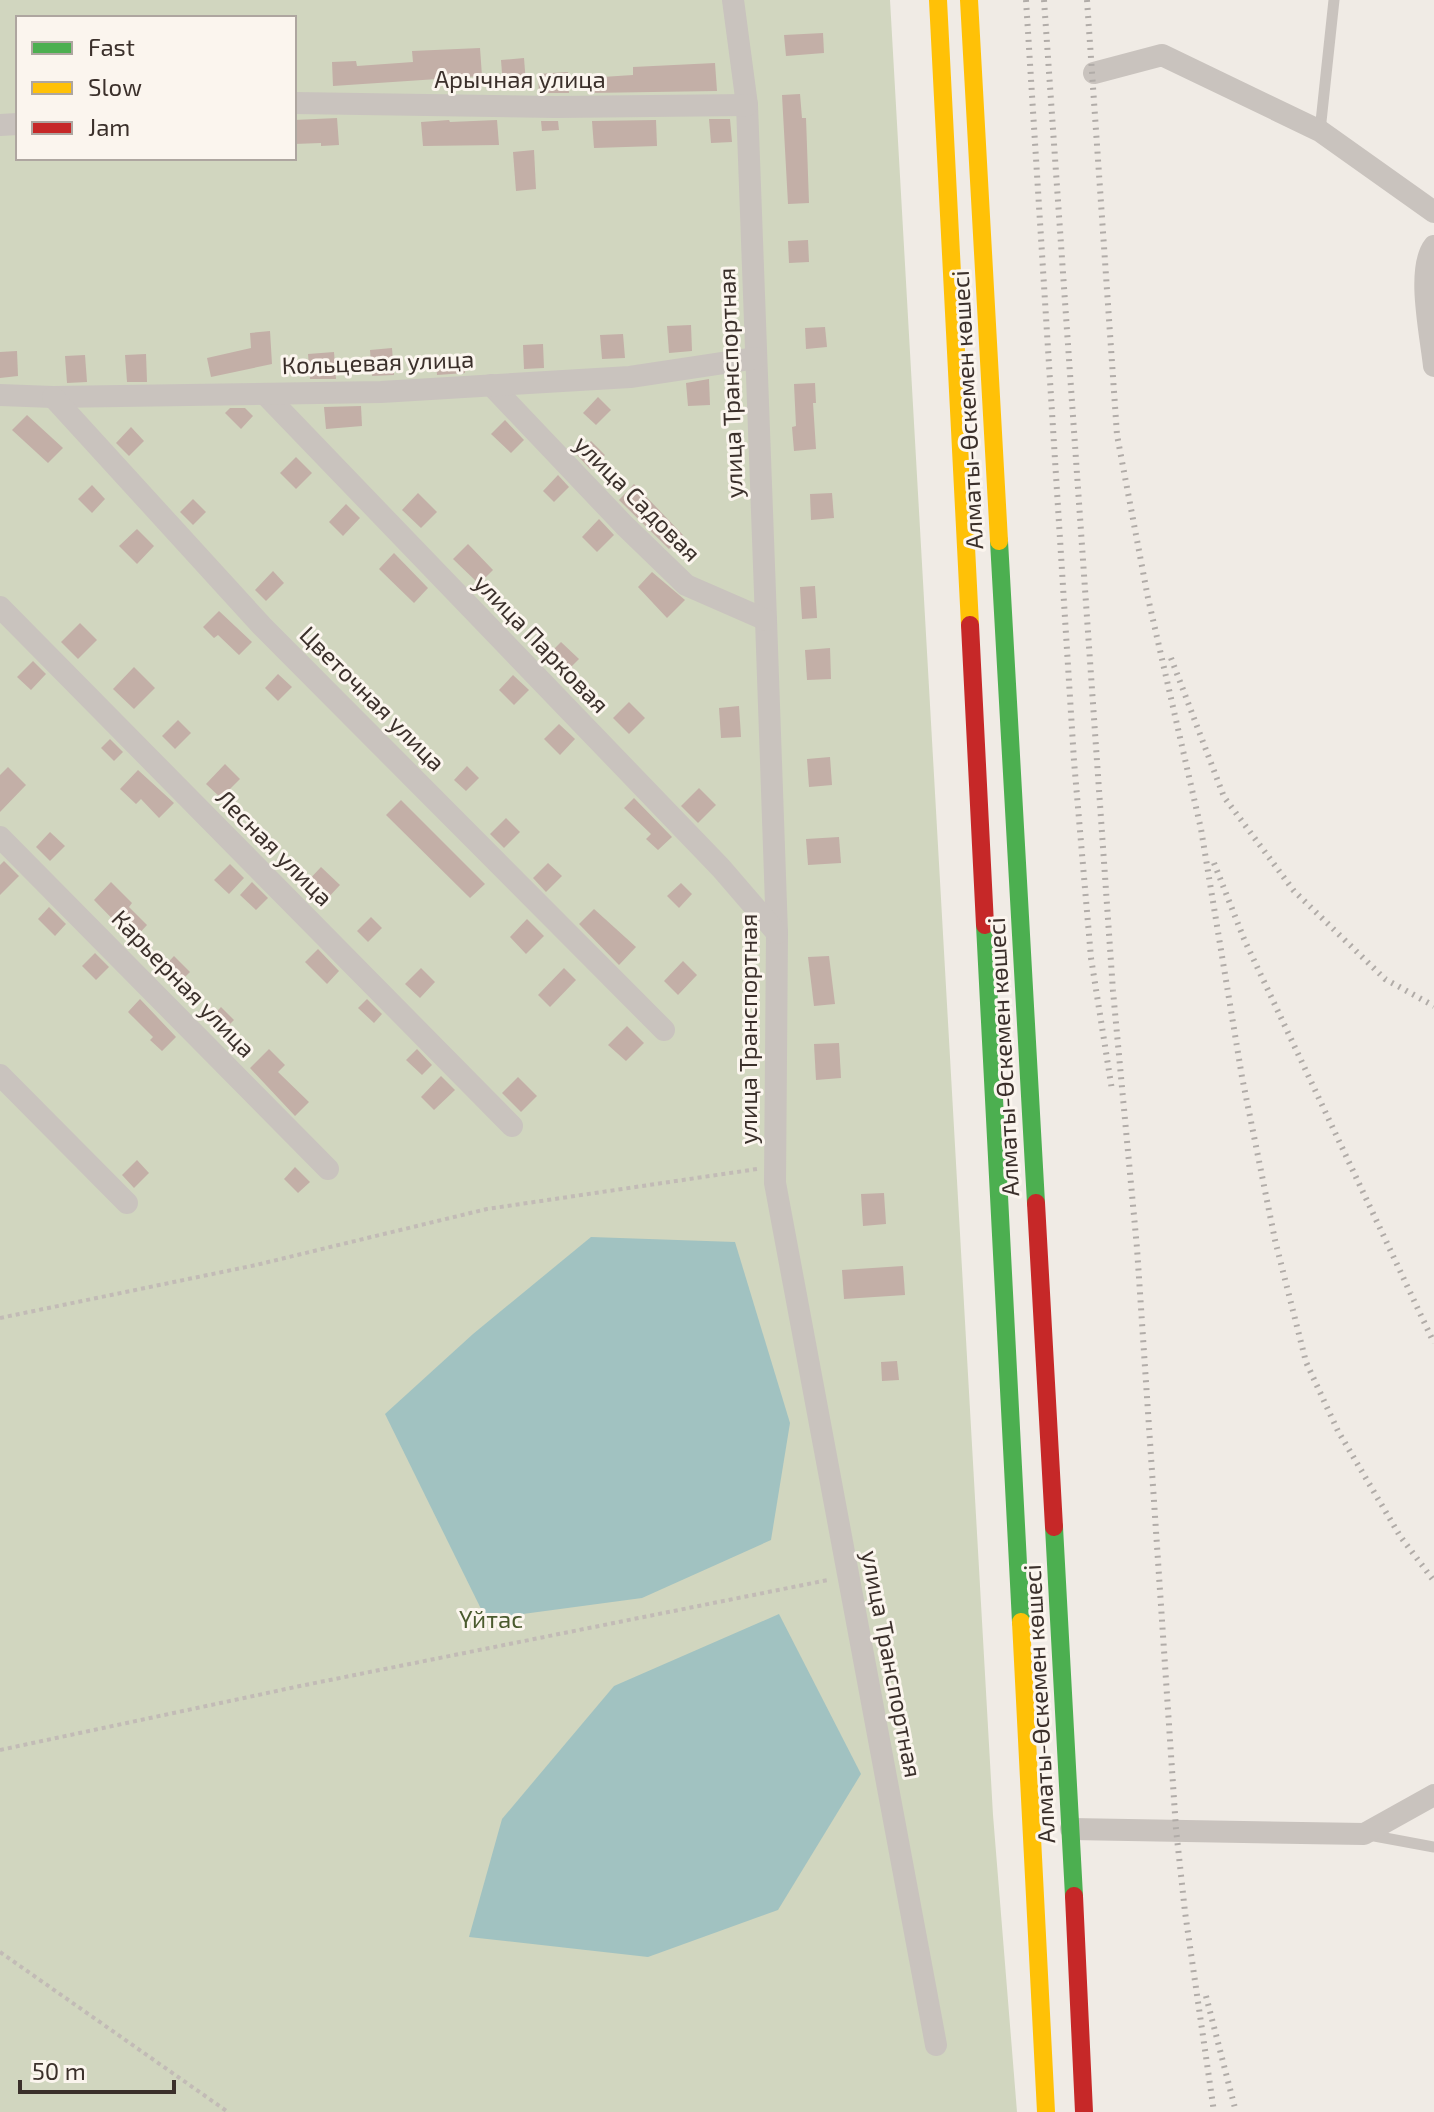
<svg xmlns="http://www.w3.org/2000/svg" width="1434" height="2112" font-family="'Exo 2',sans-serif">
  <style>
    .green { fill: #d1d6bf; fill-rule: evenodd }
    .water { fill: #a1c2c1 }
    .building { fill: #c3afa7 }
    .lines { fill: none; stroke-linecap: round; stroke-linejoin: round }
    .path { stroke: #c2bbb6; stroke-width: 4; stroke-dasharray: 4 4; stroke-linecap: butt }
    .lane { stroke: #c9c3be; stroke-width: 11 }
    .street { stroke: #c9c3be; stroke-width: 22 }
    .fast { stroke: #4caf50; stroke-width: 18 }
    .slow { stroke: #ffc107; stroke-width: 18 }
    .jam { stroke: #c62828; stroke-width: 18 }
    .rail { stroke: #b1aca8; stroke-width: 6; stroke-dasharray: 2 6; stroke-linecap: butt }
    .labels { text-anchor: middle; stroke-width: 6; stroke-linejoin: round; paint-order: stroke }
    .street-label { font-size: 24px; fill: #3b302b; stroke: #fbf5ee }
    .park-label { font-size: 24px; fill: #4a5a2e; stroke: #fbf5ee }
  </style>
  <rect width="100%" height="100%" fill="#f0ebe5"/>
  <path class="green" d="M0,0H890L993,1815L1017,2112H0ZM18,18H294V158H18Z"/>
  <g class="water">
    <polygon points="591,1237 735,1242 790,1423 771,1540 642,1598 486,1619 385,1414 473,1334"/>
    <polygon points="779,1614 861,1774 778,1910 648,1957 469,1937 502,1819 614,1686"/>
  </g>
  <g class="building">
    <polygon points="823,33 824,53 786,56 784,35"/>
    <polygon points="480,48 482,76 333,86 332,62 356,61 357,66 413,62 412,51"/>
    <polygon points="524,58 526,84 503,86 501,60"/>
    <polygon points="715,63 717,91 588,93 587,78 633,75 633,67"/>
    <polygon points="568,72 569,93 539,93 538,74"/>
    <polygon points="800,94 802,118 806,118 809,203 788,204 782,95"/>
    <polygon points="337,118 339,145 321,146 321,143 294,144 294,120"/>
    <polygon points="709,119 730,119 732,142 711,143"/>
    <polygon points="449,120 450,122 497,120 499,145 423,146 421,122"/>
    <polygon points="656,120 657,146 594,148 592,121"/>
    <polygon points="541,121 558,121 559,130 542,131"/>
    <polygon points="534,150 536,189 516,191 513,152"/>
    <polygon points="808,240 809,262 789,263 788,241"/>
    <polygon points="691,325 692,351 669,353 667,326"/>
    <polygon points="825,327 827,347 806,349 805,328"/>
    <polygon points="270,331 272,364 211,377 207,358 251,348 250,333"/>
    <polygon points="623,334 625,358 602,359 600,335"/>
    <polygon points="543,344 544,368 524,369 523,345"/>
    <polygon points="392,348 394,375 372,376 370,350"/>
    <polygon points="17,351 18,376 0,378 0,352"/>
    <polygon points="334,352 336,379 310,379 308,354"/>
    <polygon points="146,354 147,382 127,382 125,355"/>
    <polygon points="85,355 87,382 67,383 65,356"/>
    <polygon points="464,356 465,373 437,375 436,357"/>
    <polygon points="709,379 710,405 688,406 686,383"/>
    <polygon points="815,383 816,403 813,403 816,449 794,451 792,427 796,426 794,384"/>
    <polygon points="598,397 611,410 596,425 583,413"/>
    <polygon points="361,406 362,426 326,429 324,407"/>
    <polygon points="230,408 245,408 253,416 241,429 225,413"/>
    <polygon points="27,415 63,448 48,463 12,430"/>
    <polygon points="505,420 524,440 511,453 491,434"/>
    <polygon points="131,427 144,441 129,456 116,443"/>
    <polygon points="591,441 605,455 590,469 577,455"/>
    <polygon points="296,457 312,473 296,489 280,473"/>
    <polygon points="558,475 569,487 554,502 543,491"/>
    <polygon points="634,484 683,535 669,549 619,500"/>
    <polygon points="92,485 105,499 92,513 78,499"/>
    <polygon points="418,493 437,512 421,528 402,510"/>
    <polygon points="832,493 834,518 811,520 810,494"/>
    <polygon points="193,499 206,512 193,525 180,512"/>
    <polygon points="346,504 360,518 343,536 329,522"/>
    <polygon points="599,519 614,535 597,552 582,537"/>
    <polygon points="137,529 154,546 137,564 119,546"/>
    <polygon points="468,544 493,570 479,584 453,559"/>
    <polygon points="394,553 428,588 414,603 379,569"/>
    <polygon points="273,571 284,583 266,601 255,590"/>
    <polygon points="652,572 685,600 667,618 638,587"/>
    <polygon points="815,586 817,618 802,619 800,587"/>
    <polygon points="219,611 252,642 239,655 218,635 214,638 203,627"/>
    <polygon points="80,623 97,640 78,659 61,642"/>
    <polygon points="561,642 579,659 565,673 548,655"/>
    <polygon points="830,648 831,679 807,680 805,650"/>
    <polygon points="33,661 46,674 31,690 17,677"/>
    <polygon points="134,667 155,688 134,709 113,689"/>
    <polygon points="278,674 292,687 278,701 265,688"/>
    <polygon points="513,675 529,690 514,705 499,690"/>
    <polygon points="629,702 645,718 629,734 613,718"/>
    <polygon points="739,706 741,737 721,738 719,708"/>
    <polygon points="178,720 191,733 175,749 162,736"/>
    <polygon points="559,724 575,739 560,755 544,739"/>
    <polygon points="110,739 123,752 114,761 101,748"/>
    <polygon points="830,757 832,785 809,787 807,759"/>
    <polygon points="225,764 240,779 221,798 206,784"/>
    <polygon points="467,766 479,778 466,791 454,780"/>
    <polygon points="8,767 26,785 0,812 0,775"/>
    <polygon points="138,770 174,803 159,818 141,799 136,804 120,789"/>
    <polygon points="699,788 716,805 698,823 681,806"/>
    <polygon points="634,798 672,837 658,850 646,839 651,834 624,808"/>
    <polygon points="401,800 485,884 470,898 386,815"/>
    <polygon points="506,818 520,832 504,848 490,834"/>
    <polygon points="50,832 65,846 50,861 36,847"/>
    <polygon points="839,837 841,863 808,865 806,839"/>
    <polygon points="4,861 19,876 0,895 0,865"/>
    <polygon points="548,863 562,876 546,892 533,878"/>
    <polygon points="230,864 244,878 229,894 214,880"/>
    <polygon points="321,867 340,885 325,901 306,883"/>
    <polygon points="111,882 132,903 129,907 147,925 133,940 94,900"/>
    <polygon points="252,882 268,898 256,910 240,895"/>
    <polygon points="681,883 692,894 679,908 667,896"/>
    <polygon points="49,907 66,924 55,936 38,919"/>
    <polygon points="594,909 636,947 619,965 579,924"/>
    <polygon points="371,917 382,928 368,942 357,931"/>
    <polygon points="527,919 544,936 526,954 510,937"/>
    <polygon points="318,949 339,971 327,984 305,962"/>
    <polygon points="95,953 109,967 96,980 82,966"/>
    <polygon points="174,956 190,972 176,986 160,971"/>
    <polygon points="829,956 835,1004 814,1006 808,957"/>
    <polygon points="683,961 697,975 678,995 664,981"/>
    <polygon points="421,968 435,982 420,998 405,984"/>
    <polygon points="564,968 576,980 550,1007 538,995"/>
    <polygon points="140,999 176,1037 162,1051 150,1040 153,1037 128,1012"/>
    <polygon points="367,999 382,1014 374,1023 358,1008"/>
    <polygon points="221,1007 234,1020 221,1033 208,1021"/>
    <polygon points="627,1026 644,1043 626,1061 608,1045"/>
    <polygon points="839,1043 841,1078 816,1080 814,1044"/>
    <polygon points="269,1049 285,1065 278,1072 309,1102 295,1116 250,1068"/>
    <polygon points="417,1049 432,1065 422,1075 406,1060"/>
    <polygon points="441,1076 455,1090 434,1110 421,1097"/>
    <polygon points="518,1077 537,1096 521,1112 502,1093"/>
    <polygon points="137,1160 149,1173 134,1188 122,1175"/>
    <polygon points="295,1167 310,1182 298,1193 284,1179"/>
    <polygon points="884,1193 886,1224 863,1226 861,1194"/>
    <polygon points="903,1266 905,1295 844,1299 842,1270"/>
    <polygon points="897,1361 899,1380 882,1381 881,1362"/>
  </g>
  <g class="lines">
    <g class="path">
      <polyline points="0,1318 256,1265 487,1209 757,1169"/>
      <polyline points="0,1750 300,1686 828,1580"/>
      <polyline points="0,1952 228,2112"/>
    </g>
    <g class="lane">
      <polyline points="1320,131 1334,0"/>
      <polyline points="1369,1835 1434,1847"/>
    </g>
    <g class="street">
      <polyline points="733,0 747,105 766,620 777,933 775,1183 936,2045"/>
      <polyline points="1094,73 1162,55 1320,131 1434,212"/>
      <polyline points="294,103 556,107 747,105"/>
      <polyline points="0,125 18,124"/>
      <path d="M1434,246C1416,269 1431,336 1434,366"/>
      <polyline points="491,385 624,525 686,585 766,620"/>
      <polyline points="265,394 721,868 777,933"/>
      <polyline points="0,395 53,397 381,392 630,377 756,358"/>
      <polyline points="53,397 262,626 664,1030"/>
      <polyline points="0,607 512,1126"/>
      <polyline points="0,837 328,1169"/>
      <polyline points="0,1075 127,1203"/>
      <polyline points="1071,1829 1364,1834 1434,1795"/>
    </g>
    <g class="fast">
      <polyline points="999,541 1036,1203"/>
      <polyline points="985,925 1021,1622"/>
      <polyline points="1054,1527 1074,1896"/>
    </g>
    <g class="slow">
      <polyline points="938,0 970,625"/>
      <polyline points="969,0 999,541"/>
      <polyline points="1021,1622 1046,2112"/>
    </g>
    <g class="jam">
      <polyline points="970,625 985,925"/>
      <polyline points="1036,1203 1054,1527"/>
      <polyline points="1074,1896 1084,2112"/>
    </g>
    <g class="rail">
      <polyline points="1026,0 1074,761 1091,958 1112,1090"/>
      <polyline points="1044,0 1113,991 1137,1248 1176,1829 1185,1912 1214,2112"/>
      <polyline points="1087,0 1117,435 1148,598 1201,829 1242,1077 1275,1240 1306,1362 1338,1431 1400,1536 1434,1581"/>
      <polyline points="1171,658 1224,797 1294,891 1385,979 1434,1006"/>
      <polyline points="1214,863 1244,939 1434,1343"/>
      <polyline points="1206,1996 1236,2112"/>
    </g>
  </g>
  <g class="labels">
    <g class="street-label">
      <text x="520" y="88">Арычная улица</text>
      <text transform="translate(378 363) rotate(-2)" y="8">Кольцевая улица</text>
      <text transform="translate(731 383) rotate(-92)" y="8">улица Транспортная</text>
      <text transform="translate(968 410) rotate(-93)" y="8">Алматы-Өскемен көшесі</text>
      <text transform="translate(637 499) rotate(45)" y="8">улица Садовая</text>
      <text transform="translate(541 644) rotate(46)" y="8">улица Парковая</text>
      <text transform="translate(372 699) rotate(45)" y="8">Цветочная улица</text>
      <text transform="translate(274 848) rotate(45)" y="8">Лесная улица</text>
      <text transform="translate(183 984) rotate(46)" y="8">Карьерная улица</text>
      <text transform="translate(749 1029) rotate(-90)" y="8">улица Транспортная</text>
      <text transform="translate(1004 1057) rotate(-93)" y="8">Алматы-Өскемен көшесі</text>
      <text transform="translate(891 1664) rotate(79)" y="8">улица Транспортная</text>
      <text transform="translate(1040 1704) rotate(-93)" y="8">Алматы-Өскемен көшесі</text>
    </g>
    <g class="park-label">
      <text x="491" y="1628">Үйтас</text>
    </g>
  </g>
  <rect x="16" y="16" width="280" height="144" fill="#fbf5ee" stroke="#aea6a0" stroke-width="2"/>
  <rect x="32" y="42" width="40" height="12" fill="#4caf50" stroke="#aea6a0" stroke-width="2"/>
  <text x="88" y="56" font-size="24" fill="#3b302b">Fast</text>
  <rect x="32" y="82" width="40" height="12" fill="#ffc107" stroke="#aea6a0" stroke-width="2"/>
  <text x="88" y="96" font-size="24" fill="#3b302b">Slow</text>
  <rect x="32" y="122" width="40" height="12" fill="#c62828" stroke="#aea6a0" stroke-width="2"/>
  <text x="88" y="136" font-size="24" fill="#3b302b">Jam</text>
  <path d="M20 2080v12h154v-12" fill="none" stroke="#3b302b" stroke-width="4"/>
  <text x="32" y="2080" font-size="24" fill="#3b302b" stroke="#fbf5ee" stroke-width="6" paint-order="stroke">50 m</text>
</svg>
